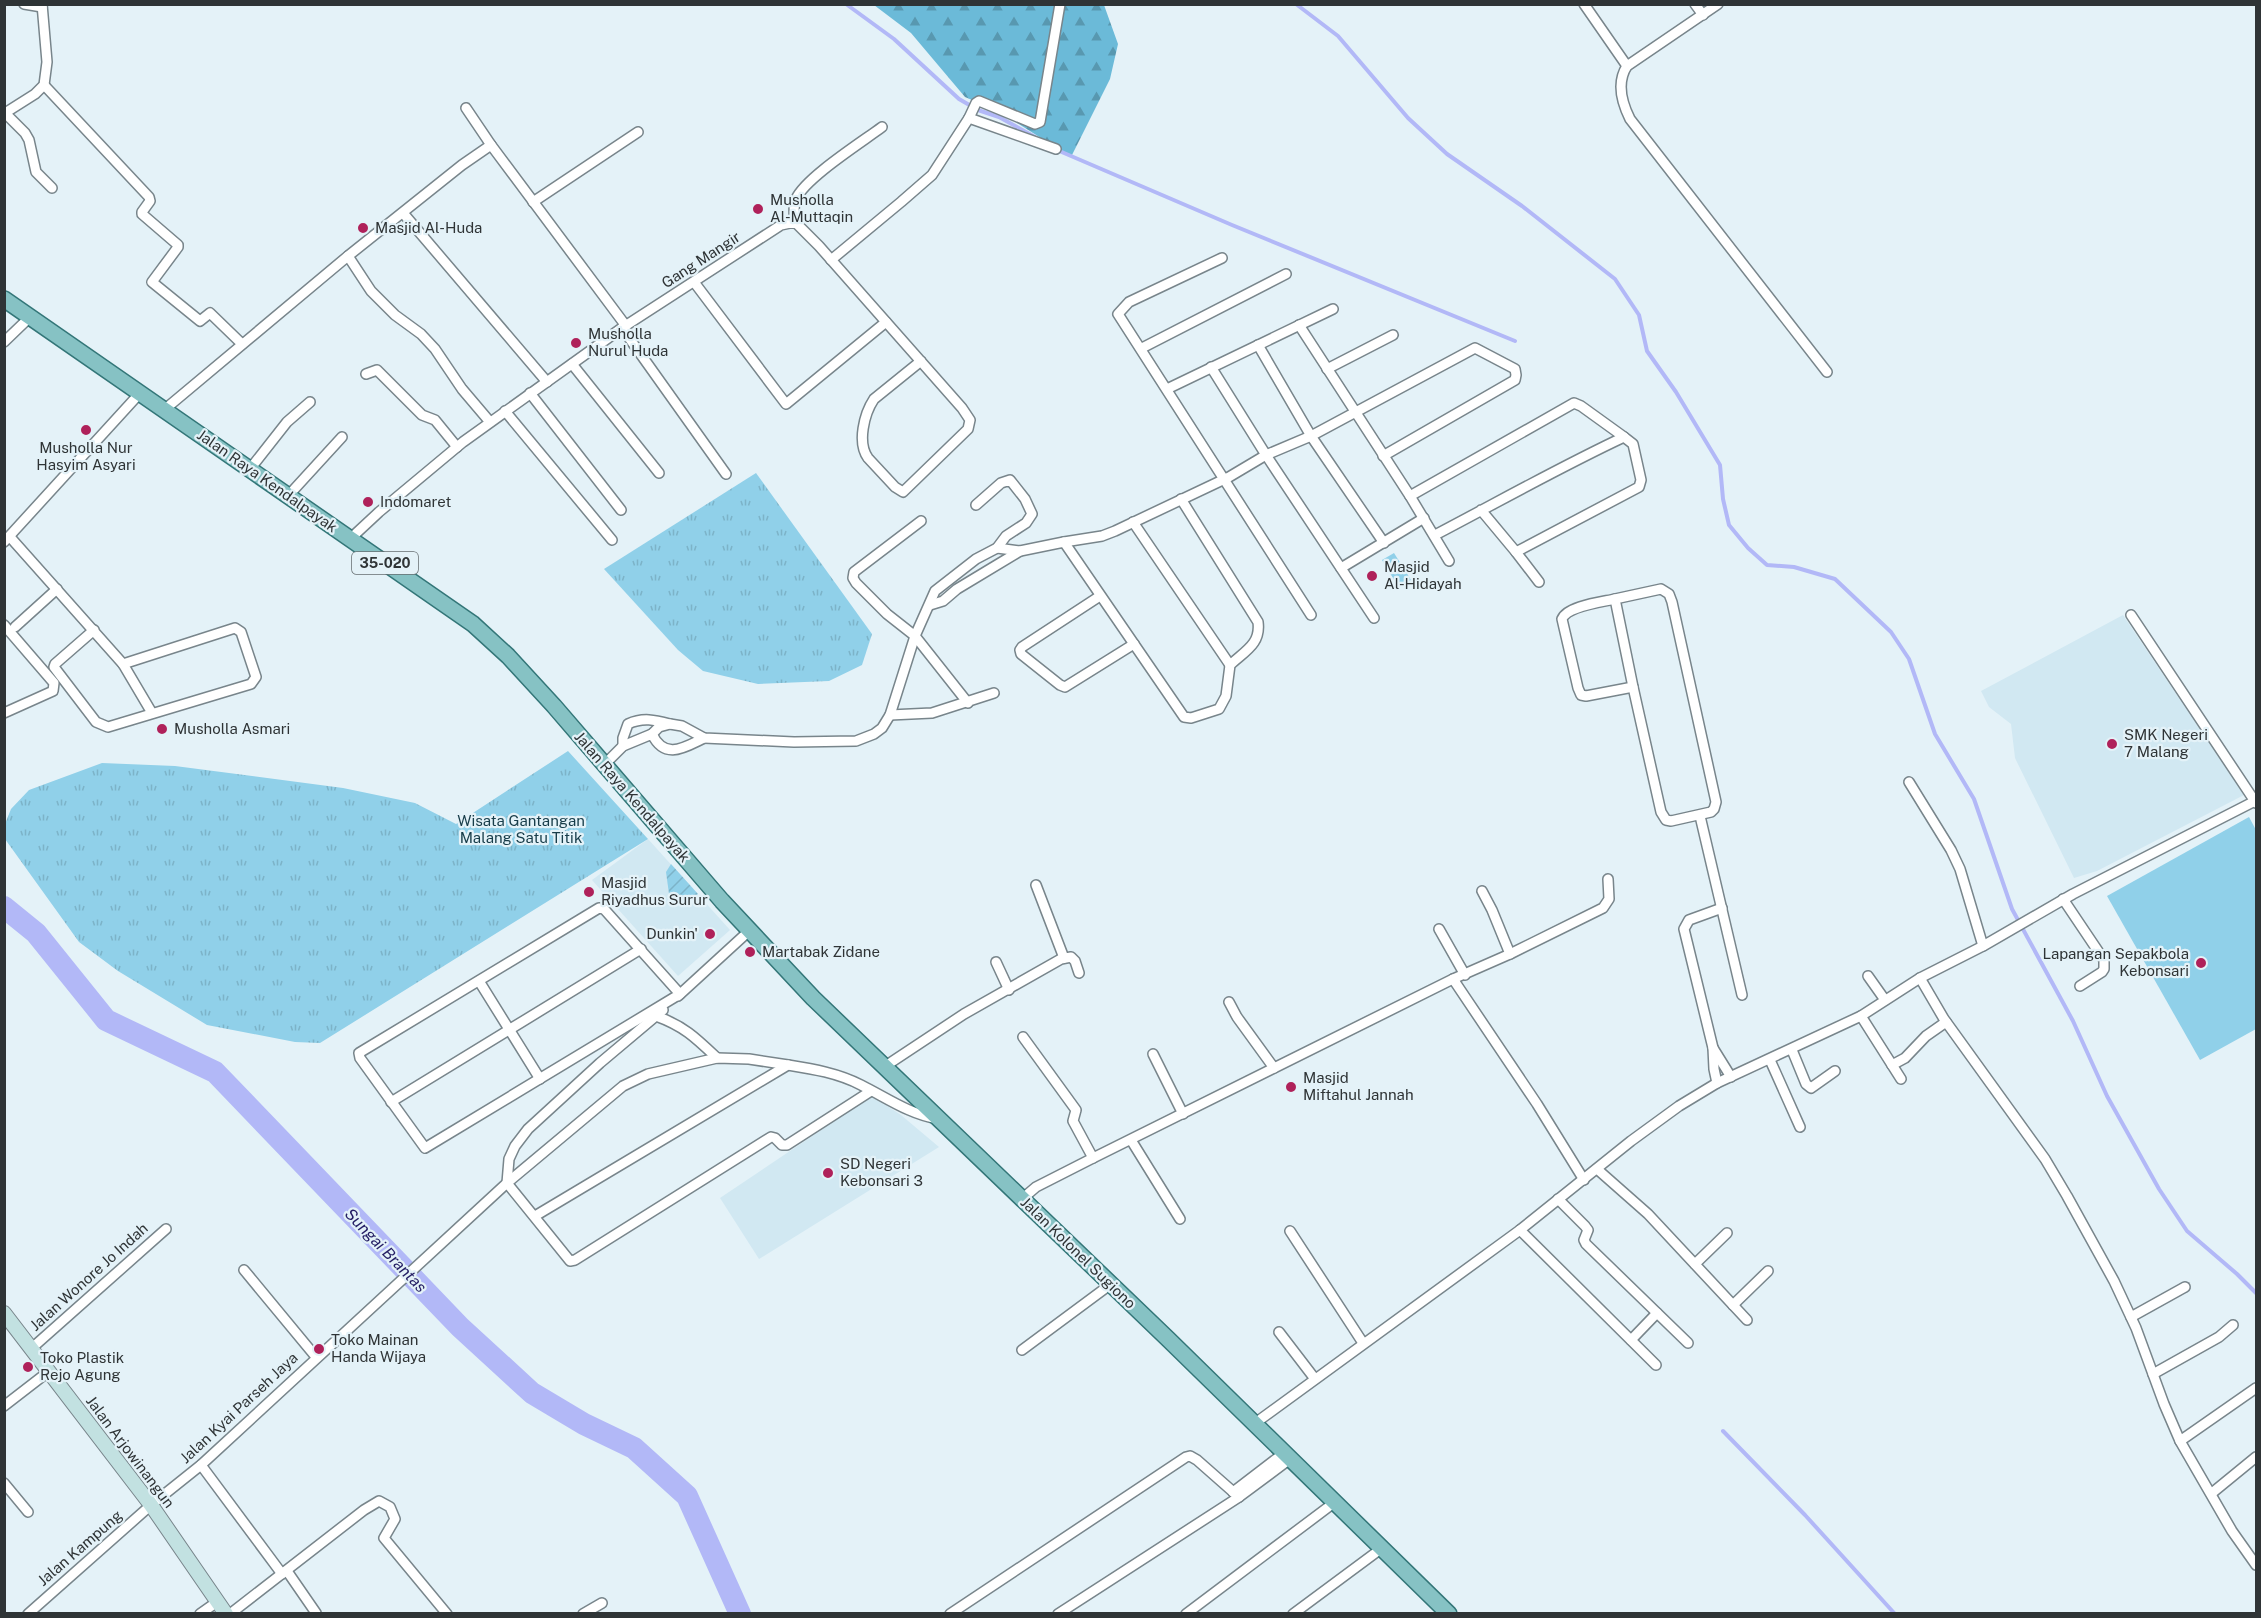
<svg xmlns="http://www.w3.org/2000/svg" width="2261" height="1618" font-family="'Public Sans',sans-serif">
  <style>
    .built { fill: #d1e8f2 }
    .grass { fill: url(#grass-tufts) }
    .forest { fill: url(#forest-firs) }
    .garden { fill: url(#garden-furrows) }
    .pitch { fill: #90d0e9 }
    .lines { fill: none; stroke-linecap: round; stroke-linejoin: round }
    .stream { stroke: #b2b8f7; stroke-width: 4 }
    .river { stroke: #b2b8f7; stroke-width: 22 }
    .street-casing { stroke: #78858b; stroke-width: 12 }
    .secondary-casing { stroke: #78858b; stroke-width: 16 }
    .primary-casing { stroke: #337678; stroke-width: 18 }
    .street { stroke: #fff; stroke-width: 9 }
    .secondary { stroke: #c2e1e1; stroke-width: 14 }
    .primary { stroke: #86c2c4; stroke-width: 15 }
    .poi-dot { fill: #af215a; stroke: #e4f2f8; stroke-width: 2 }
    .labels { text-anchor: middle; stroke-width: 4.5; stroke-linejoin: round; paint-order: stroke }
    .shield { fill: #e4f2f8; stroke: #656d70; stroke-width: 1.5 }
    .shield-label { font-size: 14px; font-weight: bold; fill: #2f3436 }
    .poi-label { font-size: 15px; fill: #2f3436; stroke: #e4f2f8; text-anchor: start }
    .street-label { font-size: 15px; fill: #2f3436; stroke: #e4f2f8 }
    .park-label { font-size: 15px; fill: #183d4a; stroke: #e4f2f8 }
    .water-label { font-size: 16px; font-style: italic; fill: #241e64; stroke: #e4f2f8 }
  </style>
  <defs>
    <pattern id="grass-tufts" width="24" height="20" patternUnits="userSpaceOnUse" patternTransform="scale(1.5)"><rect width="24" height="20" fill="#90d0e9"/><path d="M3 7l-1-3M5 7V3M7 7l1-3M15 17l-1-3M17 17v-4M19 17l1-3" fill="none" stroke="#7cb3c8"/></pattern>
    <pattern id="forest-firs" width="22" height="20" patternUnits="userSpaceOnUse" patternTransform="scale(1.5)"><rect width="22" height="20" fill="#6bbad8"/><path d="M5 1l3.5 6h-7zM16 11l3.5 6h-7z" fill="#5898b0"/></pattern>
    <pattern id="garden-furrows" width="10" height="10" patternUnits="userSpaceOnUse" patternTransform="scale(1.5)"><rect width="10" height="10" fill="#90d0e9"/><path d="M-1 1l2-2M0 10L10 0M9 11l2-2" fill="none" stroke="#7cb3c8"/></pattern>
  </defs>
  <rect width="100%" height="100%" fill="#e4f2f8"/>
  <g class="built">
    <polygon points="2123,615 2244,795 2097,871 2074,878 2015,758 2011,724 1989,707 1981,691"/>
    <polygon points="648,839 730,930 678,976 592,880"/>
    <polygon points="872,1096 901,1115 939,1147 759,1259 720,1198"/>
  </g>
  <g class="grass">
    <polygon points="756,473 872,634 862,665 829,681 758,684 703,671 678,650 604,569"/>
    <polygon points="568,751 648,839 320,1043 295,1042 207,1025 118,971 79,942 5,839 5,824 11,809 29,790 102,763 175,766 343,788 415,803 456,824"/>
  </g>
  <polygon class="forest" points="874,5 1104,5 1118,44 1110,79 1071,157 1000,112 965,97 911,33"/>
  <polygon class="garden" points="671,864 698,894 680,905 670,901 666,872"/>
  <g class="pitch">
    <polygon points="1394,553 1411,580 1399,588 1382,560"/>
    <polygon points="2249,817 2256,830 2256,1029 2200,1060 2107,896"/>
  </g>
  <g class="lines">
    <g class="stream">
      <polyline points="846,4 894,39 959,99 978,110 999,117 1035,137"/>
      <polyline points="1296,4 1338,36 1408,118 1447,154 1522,206 1615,279 1639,315 1647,351 1676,392 1720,465 1723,499 1729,525 1748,548 1767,565 1794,567 1835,579 1891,632 1909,659 1935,734 1974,799 2012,909 2073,1021 2107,1096 2159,1189 2187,1231 2237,1274 2256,1293"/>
      <polyline points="1057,150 1232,225 1515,341"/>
      <polyline points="1723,1431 1805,1515 1895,1614"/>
    </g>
    <polyline class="river" points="4,907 36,933 106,1020 215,1072 460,1327 532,1393 584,1424 634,1448 687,1496 740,1614"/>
    <g class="street-casing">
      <g id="street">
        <polyline points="24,4 42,7"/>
        <polyline points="42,4 47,62 44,85 35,94 5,113 25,133 29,140 36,172 52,188"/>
        <polyline points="1584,4 1627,66"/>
        <polyline points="1695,4 1703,15"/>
        <path d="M1718,4L1627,66C1616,83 1622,103 1630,119L1827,372"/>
        <polyline points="44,85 149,197 150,201 142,212 142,214 178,245 178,247 152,282 200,321 210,313 242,344"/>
        <polyline points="466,108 491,145"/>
        <polyline points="969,118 976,103 979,101 1035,124 1040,122 1060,4"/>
        <polyline points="533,202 638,132"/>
        <polyline points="403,213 547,382"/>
        <path d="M795,222C794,215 793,206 796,199C805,178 862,142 882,127"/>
        <polyline points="348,256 371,291 395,315 421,334 435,349 462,389 490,422"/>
        <polyline points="1222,258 1129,302 1118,314 1311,615"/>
        <polyline points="831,260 901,202 932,175 969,118 1056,149"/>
        <polyline points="694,282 786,404 886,322"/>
        <polyline points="1299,325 1410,496 1449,561"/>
        <polyline points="622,328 726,474"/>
        <polyline points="4,342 31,316"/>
        <polyline points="1258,345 1311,436 1384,543"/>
        <polyline points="1142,348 1286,274"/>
        <polyline points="572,364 659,473"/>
        <polyline points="1211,367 1266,455 1374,618"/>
        <polyline points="1327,369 1393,335"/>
        <polyline points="366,374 377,370 422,415 435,420 457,447"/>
        <polyline points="1167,389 1333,309"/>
        <polyline points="530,393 621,510"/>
        <polyline points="164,410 348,256 462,165 491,145 626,326"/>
        <polyline points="505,411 612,540"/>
        <polyline points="250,469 287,422 310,402"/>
        <polyline points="288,496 342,437"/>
        <polyline points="1410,496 1574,403 1581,406 1624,437"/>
        <polyline points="921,521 854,572 853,578 856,583 887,614 915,636 968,703"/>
        <polyline points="1133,522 1230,665"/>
        <path d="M1435,535C1498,502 1560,467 1624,437L1633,444L1641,480L1639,487L1516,552L1481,510"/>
        <polyline points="10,537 123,664 152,713"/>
        <path d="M350,539L379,512L463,442L622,328L781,225L795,222L819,246L962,408L970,420L968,429L903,492L895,487L868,458C857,443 864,414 874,399L921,361"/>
        <polyline points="4,542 140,393"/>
        <polyline points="1064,542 1102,536 1115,531 1229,477 1266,455 1311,436 1475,348 1515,369 1516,375 1515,380 1383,456"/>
        <path d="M997,548L1020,551L1064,542L1184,717L1191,718L1219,709L1226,696L1230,665C1245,651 1261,644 1258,622L1181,499"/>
        <polyline points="1516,552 1539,582"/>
        <polyline points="1341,568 1424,518"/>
        <polygon points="1661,589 1669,594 1672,602 1716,802 1714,809 1711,812 1671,821 1666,820 1661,812 1633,687 1615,599"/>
        <polyline points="1100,596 1022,647 1020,650 1021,654 1060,685 1065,687 1134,644"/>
        <path d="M1615,599C1602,602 1567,606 1562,619L1578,688L1581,695L1586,696L1633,687"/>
        <polyline points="930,605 943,601 957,589 1020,551"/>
        <polyline points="2131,615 2256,803"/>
        <polyline points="4,625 54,683 53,691 4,713"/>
        <polyline points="15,627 57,589"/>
        <polyline points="94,630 55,664 54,667 96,722 108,727 251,684 256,677 241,632 235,628 123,664"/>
        <polyline points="890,715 932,713 994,693"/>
        <polyline points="652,734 659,727 670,724 682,726 704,738 794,742 856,741 874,734 882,728 890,715 915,636 935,591 976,559 997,548 1006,536 1026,523 1032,514 1025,499 1010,480 1001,483 976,505"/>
        <path d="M623,746V738L628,724C643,717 655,720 670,724"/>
        <path d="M604,765L623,746L652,734C665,761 685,747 704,738"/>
        <polyline points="1909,782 1951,850 1960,869 1983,946"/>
        <polyline points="1700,816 1742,995"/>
        <polyline points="1036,885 1064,958"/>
        <polyline points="1482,891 1492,910 1510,954"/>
        <polyline points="2063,899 2104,960 2104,969 2102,972 2080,986"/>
        <polygon points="599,908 604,909 680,994 425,1148 360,1058 359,1053"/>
        <polyline points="1439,929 1465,975"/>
        <polyline points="996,962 1009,990"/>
        <polyline points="1868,976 1885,1000"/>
        <polyline points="1920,978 1944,1019 2045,1159 2067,1196 2114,1281 2136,1328 2164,1404 2180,1441 2232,1531 2256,1565"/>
        <polyline points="1453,979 1537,1104 1584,1180"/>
        <polyline points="479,981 540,1079"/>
        <polyline points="678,996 749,931"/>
        <polyline points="1229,1002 1237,1017 1274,1068"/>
        <polyline points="663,1010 600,1063 528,1129 515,1146 509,1159 507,1183 570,1261 575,1260 771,1137 775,1138 782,1145 787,1145 871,1091"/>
        <path d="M656,1016C684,1026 696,1038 717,1058"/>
        <polyline points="1861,1016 1901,1079"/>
        <polyline points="1023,1037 1076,1110 1073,1121 1093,1158"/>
        <polyline points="1713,1048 1731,1077"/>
        <polyline points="1792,1050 1806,1084 1811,1088 1835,1071"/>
        <polyline points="1153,1054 1183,1114"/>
        <polyline points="1770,1060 1800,1127"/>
        <polyline points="1892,1065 1905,1058 1926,1036 1946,1022"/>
        <polyline points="884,1067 964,1014 1061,959 1071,957 1075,961 1079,973"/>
        <polyline points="1717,1083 1714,1069 1713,1048 1684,929 1689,920 1722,908"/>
        <polyline points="391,1102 641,949"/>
        <polyline points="1131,1140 1180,1219"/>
        <polyline points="1597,1169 1648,1214 1747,1320"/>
        <polyline points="1022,1199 1036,1187 1093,1158 1453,979 1510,954 1603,908 1609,899 1608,879"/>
        <polyline points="1558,1199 1585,1226 1588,1230 1584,1240 1586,1244 1688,1343"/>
        <path d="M535,1216L788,1065C813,1069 838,1073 861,1085C887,1098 909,1114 938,1119"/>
        <polyline points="1520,1230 1656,1365"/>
        <polyline points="1290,1231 1363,1343"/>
        <polyline points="1695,1264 1727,1233"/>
        <polyline points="244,1270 316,1357"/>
        <polyline points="1733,1305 1768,1271"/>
        <polyline points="2131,1317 2185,1287"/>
        <polyline points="1279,1332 1315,1379"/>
        <polyline points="1631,1340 1657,1313"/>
        <polyline points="32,1348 166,1229"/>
        <polyline points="1022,1350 1111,1284"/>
        <polyline points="2153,1374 2219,1337 2233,1325"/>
        <polyline points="4,1406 48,1372"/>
        <polyline points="1254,1424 1520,1230 1631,1141 1679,1106 1717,1083 1861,1016 1920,978 1983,946 2073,894 2255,801"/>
        <polyline points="2180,1441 2256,1388"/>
        <polyline points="201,1465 282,1574"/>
        <polyline points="4,1483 28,1512"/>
        <polyline points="1233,1492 1284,1453"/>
        <polyline points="2212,1493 2256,1457"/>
        <polyline points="287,1571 316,1613"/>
        <polyline points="28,1614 151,1505 201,1465 507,1183 623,1086 648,1074 717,1058 749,1059 788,1065"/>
        <polyline points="200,1614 217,1602"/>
        <polyline points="230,1614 364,1510 379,1501 390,1507 395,1519 384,1538 447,1614"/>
        <polyline points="583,1614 602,1603"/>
        <polyline points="950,1614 1186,1457 1190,1456 1197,1460 1239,1497"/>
        <polyline points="1058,1614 1239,1497 1290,1459"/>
        <polyline points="1186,1614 1335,1502"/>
        <polyline points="1293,1614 1382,1548"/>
      </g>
    </g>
    <g class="secondary-casing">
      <polyline id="secondary" points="4,1313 151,1505 226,1614"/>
    </g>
    <g class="primary-casing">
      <polyline id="primary" points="4,299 473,624 508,656 554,706 722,901 813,998 1168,1339 1449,1614"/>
    </g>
    <use href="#street" class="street"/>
    <use href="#secondary" class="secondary"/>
    <use href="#primary" class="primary"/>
  </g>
  <g class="poi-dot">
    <circle cx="758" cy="209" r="6"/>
    <circle cx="363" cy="228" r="6"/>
    <circle cx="576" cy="343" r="6"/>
    <circle cx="86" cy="430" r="6"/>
    <circle cx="368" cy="502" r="6"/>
    <circle cx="1372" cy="576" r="6"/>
    <circle cx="162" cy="729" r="6"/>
    <circle cx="2112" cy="744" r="6"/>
    <circle cx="589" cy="892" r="6"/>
    <circle cx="710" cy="934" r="6"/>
    <circle cx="750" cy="952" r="6"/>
    <circle cx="2201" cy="963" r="6"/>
    <circle cx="1291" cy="1087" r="6"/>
    <circle cx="828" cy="1173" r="6"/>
    <circle cx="319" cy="1349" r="6"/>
    <circle cx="28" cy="1367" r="6"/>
  </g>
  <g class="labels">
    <rect class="shield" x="352" y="552" width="66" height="22" rx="4.5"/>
    <g class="shield-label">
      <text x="385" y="568">35-020</text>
    </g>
    <g class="poi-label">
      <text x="770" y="205">Musholla<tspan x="770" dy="17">Al-Muttaqin</tspan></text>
      <text x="375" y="233">Masjid Al-Huda</text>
      <text x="588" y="339">Musholla<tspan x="588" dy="17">Nurul Huda</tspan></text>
      <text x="86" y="453" text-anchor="middle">Musholla Nur<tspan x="86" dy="17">Hasyim Asyari</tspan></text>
      <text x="380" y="507">Indomaret</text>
      <text x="1384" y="572">Masjid<tspan x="1384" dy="17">Al-Hidayah</tspan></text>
      <text x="174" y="734">Musholla Asmari</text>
      <text x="2124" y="740">SMK Negeri<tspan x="2124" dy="17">7 Malang</tspan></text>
      <text x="601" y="888">Masjid<tspan x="601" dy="17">Riyadhus Surur</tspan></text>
      <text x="698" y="939" text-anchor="end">Dunkin'</text>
      <text x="762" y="957">Martabak Zidane</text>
      <text x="2189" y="959" text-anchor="end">Lapangan Sepakbola<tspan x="2189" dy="17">Kebonsari</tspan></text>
      <text x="1303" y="1083">Masjid<tspan x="1303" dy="17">Miftahul Jannah</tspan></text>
      <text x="840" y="1169">SD Negeri<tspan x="840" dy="17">Kebonsari 3</tspan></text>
      <text x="331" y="1345">Toko Mainan<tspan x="331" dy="17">Handa Wijaya</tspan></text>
      <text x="40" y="1363">Toko Plastik<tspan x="40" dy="17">Rejo Agung</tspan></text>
    </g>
    <g class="street-label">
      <text transform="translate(701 260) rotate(-33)" y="5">Gang Mangir</text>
      <text transform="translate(267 481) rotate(35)" y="5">Jalan Raya Kendalpayak</text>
      <text transform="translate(632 797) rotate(49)" y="5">Jalan Raya Kendalpayak</text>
      <text transform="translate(1078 1253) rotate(44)" y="5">Jalan Kolonel Sugiono</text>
      <text transform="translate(89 1277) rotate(-42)" y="5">Jalan Wonore Jo Indah</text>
      <text transform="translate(239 1408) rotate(-43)" y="5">Jalan Kyai Parseh Jaya</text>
      <text transform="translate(130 1452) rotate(53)" y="5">Jalan Arjowinangun</text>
      <text transform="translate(80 1548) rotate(-41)" y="5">Jalan Kampung</text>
    </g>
    <g class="park-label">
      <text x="521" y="826">Wisata Gantangan<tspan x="521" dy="17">Malang Satu Titik</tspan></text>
    </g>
    <g class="water-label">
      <text transform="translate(386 1250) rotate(46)" y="6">Sungai Brantas</text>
    </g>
  </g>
  <rect width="2261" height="1618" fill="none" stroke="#2f3436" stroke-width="12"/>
</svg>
